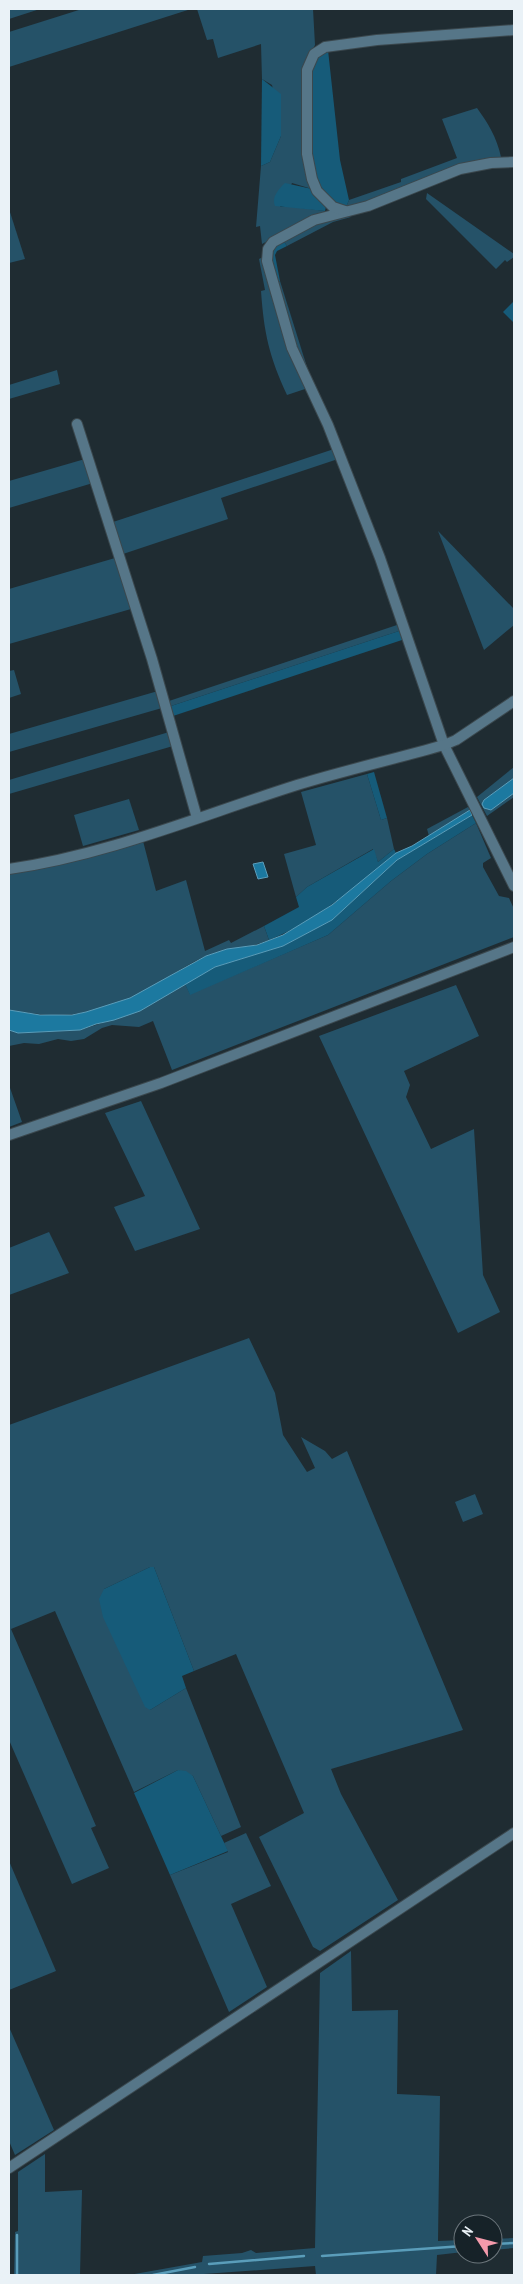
<svg xmlns="http://www.w3.org/2000/svg" width="523" height="2284" font-family="'PT Sans Narrow',sans-serif">
  <style>
    .green { fill: #255268 }
    .forest { fill: #165b79 }
    .water { fill: #1c79a0; stroke: #5a9dba }
    .lines { fill: none; stroke-linecap: round; stroke-linejoin: round }
    .stream { stroke: #5a9dba; stroke-width: 2.5 }
    .minor-casing { stroke: #3b484e; stroke-width: 12 }
    .minor { stroke: #567688; stroke-width: 10 }
  </style>
  <rect width="100%" height="100%" fill="#1f2c32"/>
  <g class="green">
    <polygon points="9,9 40,9 9,19"/>
    <polygon points="82,9 191,9 9,67 9,32"/>
    <polygon points="197,9 313,9 315,45 309,56 312,189 292,183 280,207 294,207 325,211 262,244 260,226 256,227 261,166 270,162 281,136 279,117 272,85 262,79 261,44 218,58 213,39 207,40"/>
    <path d="M477,108C488,123 497,138 501,157L473,161L357,206L346,207L349,200L401,182V179L457,158L442,119Z"/>
    <polygon points="427,193 514,254 514,257 507,262 505,260 496,269 426,199"/>
    <polygon points="9,209 25,259 9,263"/>
    <polygon points="348,215 351,217 333,222 287,246 282,239 303,228"/>
    <path d="M263,257L308,388L287,395C269,356 264,333 261,291L265,290L259,259Z"/>
    <polygon points="280,281 312,383 299,360 275,283"/>
    <polygon points="57,370 60,384 9,399 9,385"/>
    <polygon points="334,449 338,459 221,498 228,519 120,555 110,523"/>
    <polygon points="85,459 93,483 9,508 9,481"/>
    <polygon points="438,531 514,609 514,625 484,650"/>
    <polygon points="115,558 131,609 9,644 9,589"/>
    <polygon points="400,624 402,630 168,707 166,702"/>
    <polygon points="14,670 21,694 9,698 9,671"/>
    <polygon points="158,691 162,708 9,752 9,734"/>
    <polygon points="169,732 173,746 9,794 9,780"/>
    <polygon points="514,767 514,797 487,816 477,797"/>
    <polygon points="367,774 381,820 387,818 394,849 378,862 373,849 307,887 296,897 284,854 316,845 301,792"/>
    <polygon points="129,799 139,830 83,846 74,815"/>
    <polygon points="468,807 470,810 429,836 427,829"/>
    <polygon points="476,823 491,858 483,863 483,867 499,896 509,898 514,909 514,937 172,1070 153,1021 139,1027 112,1025 102,1028 84,1039 71,1041 58,1039 39,1044 24,1043 9,1046 9,1030 18,1033 80,1030 140,1011 185,984 190,994 328,935 391,881 427,854"/>
    <path d="M143,841L156,891L186,880L205,951L229,940L231,943L264,926L269,940C248,949 226,948 206,956C179,968 155,988 128,999C85,1017 55,1018 9,1010V871Z"/>
    <polygon points="456,985 479,1036 404,1071 410,1085 406,1097 431,1149 474,1129 483,1275 500,1312 458,1333 319,1036"/>
    <polygon points="9,1085 22,1122 9,1127 9,1084"/>
    <polygon points="141,1101 200,1229 135,1251 114,1207 145,1196 105,1113"/>
    <polygon points="49,1232 69,1273 9,1295 9,1248"/>
    <polygon points="249,1338 275,1393 283,1435 307,1472 315,1468 301,1437 325,1451 332,1459 347,1451 463,1730 331,1769 341,1794 398,1900 320,1951 313,1947 259,1837 304,1813 236,1654 194,1671 154,1567 150,1567 104,1589 150,1710 186,1688 241,1827 221,1836 193,1776 178,1770 134,1792 55,1611 11,1629 96,1826 91,1828 109,1868 72,1884 9,1740 9,1425"/>
    <polygon points="475,1494 483,1514 463,1522 455,1502"/>
    <polygon points="246,1833 271,1886 231,1904 267,1987 229,2012 170,1875 228,1852 224,1843"/>
    <polygon points="9,1861 56,1971 9,1990"/>
    <polygon points="351,1951 352,2011 398,2010 397,2094 440,2096 438,2241 463,2240 463,2252 437,2255 436,2275 316,2275 315,2266 190,2275 129,2275 202,2262 203,2256 242,2253 251,2250 256,2253 315,2248 320,1973"/>
    <polygon points="9,2027 54,2130 15,2155 9,2141"/>
    <polygon points="45,2154 45,2192 82,2190 80,2275 14,2275 15,2232 18,2231 18,2172"/>
    <polygon points="514,2238 514,2248 493,2250 493,2239"/>
  </g>
  <g class="forest">
    <polygon points="328,50 340,160 349,200 346,207 334,205 320,189 309,156 312,63 314,58"/>
    <polygon points="262,79 281,94 281,136 270,162 261,166"/>
    <path d="M285,183L312,189L326,207L325,211L275,206C271,197 279,189 285,183Z"/>
    <polygon points="282,239 287,246 277,251 275,255 280,281 275,283 269,251"/>
    <polygon points="514,301 514,323 503,312"/>
    <polygon points="402,630 405,639 170,717 168,707"/>
    <polygon points="374,772 387,818 381,820 367,774"/>
    <polygon points="472,815 476,823 427,854 391,881 328,935 190,995 185,984 215,967 283,946 332,920 397,860"/>
    <path d="M374,849L378,862L394,849L396,853C356,886 317,921 269,940L264,926L299,907L296,897L307,887Z"/>
    <polygon points="150,1567 154,1567 194,1671 182,1676 186,1688 150,1710 145,1707 103,1617 99,1599 104,1589"/>
    <polygon points="178,1770 186,1771 193,1776 228,1851 170,1875 134,1793"/>
  </g>
  <g class="water">
    <polygon points="514,778 514,793 491,810 484,808 482,804 484,800"/>
    <polygon points="470,810 472,815 397,860 332,920 283,946 215,967 140,1011 114,1020 96,1024 80,1030 18,1033 9,1030 9,1010 40,1015 72,1015 86,1012 130,998 206,956 227,949 257,945 283,935 332,905 396,853 412,846"/>
    <polygon points="263,862 268,877 258,879 253,864"/>
  </g>
  <g class="lines">
    <g class="stream">
      <polyline points="493,2244 514,2243"/>
      <polyline points="322,2256 463,2246"/>
      <polyline points="209,2264 304,2256"/>
      <polyline points="17,2275 17,2235"/>
      <polyline points="153,2275 195,2267"/>
    </g>
    <g class="minor-casing">
      <g id="minor">
        <polyline points="514,162 491,163 460,169 368,206 314,220 273,242 268,249 267,261 292,348 328,425 380,558 444,745 514,886"/>
        <polyline points="345,211 333,207 317,191 312,179 307,154 307,70 314,54 325,47 377,40 514,30"/>
        <polyline points="77,424 152,659 197,818"/>
        <path d="M9,869C108,855 202,815 297,785C346,770 395,759 444,745L456,740L514,701"/>
        <polyline points="9,1135 161,1083 514,947"/>
        <polyline points="9,2168 514,1833"/>
      </g>
    </g>
    <use href="#minor" class="minor"/>
  </g>
  <rect width="523" height="2284" fill="none" stroke="#eaf2f7" stroke-width="20"/>
  <g transform="translate(478 2239) rotate(306)"><circle r="24" fill="#162228" stroke="#6b757b"/>
  <path d="M0-4L9 19L0 12L-9 19Z" fill="#f39aab"/>
  <text y="-8" font-size="14" font-weight="bold" text-anchor="middle" fill="#eaf2f7">N</text>
  </g>
</svg>
